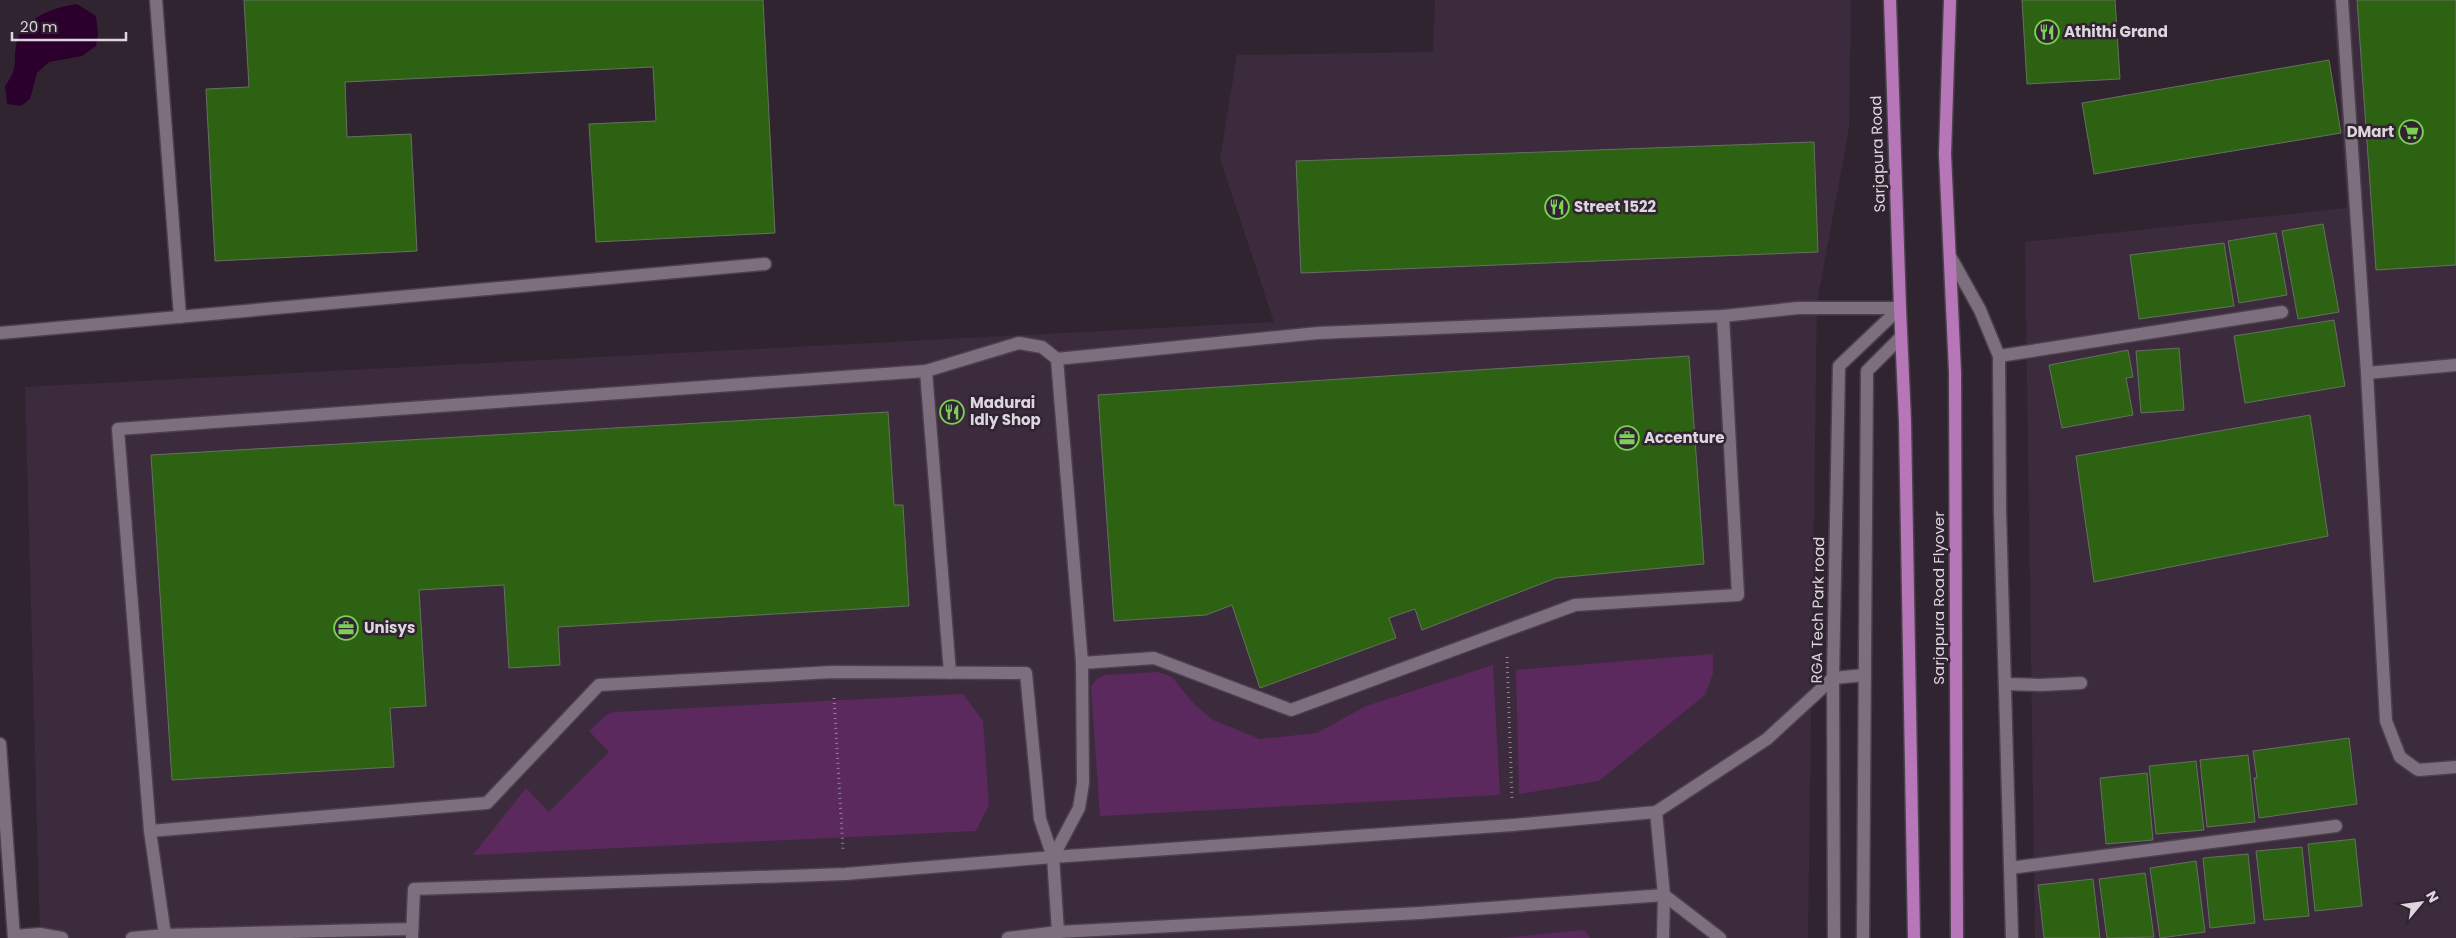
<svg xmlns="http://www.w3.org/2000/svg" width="2456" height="938" font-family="Poppins,sans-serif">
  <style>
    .built { fill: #3c2a3d }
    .green { fill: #5c295e }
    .water { fill: #2b002d }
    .building { fill: #2e6213; stroke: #657160 }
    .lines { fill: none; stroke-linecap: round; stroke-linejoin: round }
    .minor-casing { stroke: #4b414c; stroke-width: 15 }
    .major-casing { stroke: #4b414c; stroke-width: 15 }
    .path { stroke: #8f858f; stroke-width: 3; stroke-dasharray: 1 4; stroke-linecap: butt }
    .minor { stroke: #7e6f7e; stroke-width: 12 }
    .major { stroke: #b676b8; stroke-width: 12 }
    .labels { text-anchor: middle; stroke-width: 5; stroke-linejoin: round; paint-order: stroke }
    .poi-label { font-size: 15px; font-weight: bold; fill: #ded6de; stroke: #312431; text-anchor: start }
    .street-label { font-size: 15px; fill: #ded6de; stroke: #312431 }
  </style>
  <rect width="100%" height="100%" fill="#312431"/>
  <g class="built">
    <polygon points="1435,0 1851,0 1849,128 1817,303 1808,938 40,938 25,387 1274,322 1220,159 1237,55 1433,52"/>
    <polygon points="2333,0 2456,0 2456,938 2035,938 2025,242 2347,208"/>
  </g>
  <g class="green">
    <polygon points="1713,654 1713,673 1705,695 1599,781 1519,794 1516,670"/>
    <polygon points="1493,665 1500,795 1100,816 1091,687 1097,679 1105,675 1159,672 1172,677 1194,704 1213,720 1260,739 1317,733 1366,706"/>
    <polygon points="963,694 983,721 989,805 976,831 473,855 526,788 549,812 609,752 589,731 606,715 614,712"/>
    <polygon points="1584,930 1590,938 1500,938"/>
  </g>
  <path class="water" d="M77,4L96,16L98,33L96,46L82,56L49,62L37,73L30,99L21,106L7,104L5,86C21,65 11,59 18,38C24,18 58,6 77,4Z"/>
  <g class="building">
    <polygon points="244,0 763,0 775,233 596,242 589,124 656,121 653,67 345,82 347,137 411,134 417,251 215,261 206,89 249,87"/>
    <polygon points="2022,0 2115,0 2120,79 2027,84"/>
    <polygon points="2357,0 2456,0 2456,265 2376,270"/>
    <polygon points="2329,60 2341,133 2094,174 2082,103"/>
    <polygon points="1814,142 1818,252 1301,273 1296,161"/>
    <polygon points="2323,224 2339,312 2298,319 2282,231"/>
    <polygon points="2276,233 2287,295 2239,303 2228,241"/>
    <polygon points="2224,243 2234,306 2139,319 2130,255"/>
    <polygon points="2334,320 2345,386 2245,403 2234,336"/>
    <polygon points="2179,348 2184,410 2141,413 2136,351"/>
    <polygon points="2128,350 2133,377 2126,378 2133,415 2062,428 2049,365"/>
    <polygon points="1689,356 1704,564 1556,578 1422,630 1415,609 1389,618 1396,638 1260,688 1232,605 1206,615 1114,621 1098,395"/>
    <polygon points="888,412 894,505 903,505 909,606 558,627 560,665 509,668 504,585 419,590 426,706 390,708 394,767 172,780 151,455"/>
    <polygon points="2310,415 2328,536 2094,582 2076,456"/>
    <polygon points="2349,738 2357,804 2259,818 2254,778 2257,778 2253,751"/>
    <polygon points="2248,755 2255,822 2207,827 2200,760"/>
    <polygon points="2196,761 2204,830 2156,834 2149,766"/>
    <polygon points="2147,773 2153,840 2106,844 2100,778"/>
    <polygon points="2355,839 2362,906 2315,911 2308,844"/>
    <polygon points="2302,847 2309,916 2264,920 2256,851"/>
    <polygon points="2248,854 2255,923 2210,928 2203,858"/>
    <polygon points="2196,861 2205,932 2160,938 2150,868"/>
    <polygon points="2145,873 2154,937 2107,938 2099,879"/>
    <polygon points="2093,879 2100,938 2044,938 2038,885"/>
  </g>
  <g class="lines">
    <g class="minor-casing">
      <g id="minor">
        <polyline points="156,0 180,317"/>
        <polyline points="2342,0 2367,373 2456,365"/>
        <polyline points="1951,258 1980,310 1999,356 2000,512 2012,938"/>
        <polyline points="0,333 765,264"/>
        <polyline points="1999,356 2282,312"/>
        <polyline points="926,371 1019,343 1042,347 1057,359"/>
        <polyline points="2367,373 2386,721 2400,757 2418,770 2456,767"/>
        <polyline points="1082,663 1154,658 1291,710 1575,605 1738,595 1723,316"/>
        <polyline points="2005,684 2040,685 2081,683"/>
        <polyline points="0,744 14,938"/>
        <polyline points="1656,812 1664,895 1663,938"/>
        <polyline points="150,831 118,429 926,371 950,673"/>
        <polyline points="1053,857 1079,808 1083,783 1082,663 1057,359 1318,333 1723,316 1798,308 1900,308"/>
        <polyline points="2010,868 2336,826"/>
        <polyline points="165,935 150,831 487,803 599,685 832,672 1026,673 1040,819 1053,857 1058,932"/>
        <polyline points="14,936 40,934 62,938"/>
        <polyline points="132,938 165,935 411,929"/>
        <polyline points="412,938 414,889 845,874 1053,857 1513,825 1656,812 1767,739 1833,678 1865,675"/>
        <polyline points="1008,938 1058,932 1420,913 1664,895 1720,938"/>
        <polyline points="1834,938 1833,678 1839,366 1900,308"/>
        <polyline points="1863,938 1867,371 1901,337"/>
      </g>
    </g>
    <g class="major-casing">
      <g id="major">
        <polyline points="1890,0 1900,308 1905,421 1914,938"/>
        <polyline points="1950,0 1945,154 1955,372 1957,938"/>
      </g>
    </g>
    <g class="path">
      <polyline points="1507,657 1512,798"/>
      <polyline points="834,698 843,849"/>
    </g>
    <use href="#minor" class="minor"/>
    <use href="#major" class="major"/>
  </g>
  <defs>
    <g id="restaurant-ring" transform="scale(1.25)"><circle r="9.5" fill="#312431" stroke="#7bd156" stroke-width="1.5"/><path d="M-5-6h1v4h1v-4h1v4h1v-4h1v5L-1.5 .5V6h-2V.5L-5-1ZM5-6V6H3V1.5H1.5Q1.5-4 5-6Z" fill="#7bd156"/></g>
    <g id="supermarket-ring" transform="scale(1.25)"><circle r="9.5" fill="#312431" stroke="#7bd156" stroke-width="1.5"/><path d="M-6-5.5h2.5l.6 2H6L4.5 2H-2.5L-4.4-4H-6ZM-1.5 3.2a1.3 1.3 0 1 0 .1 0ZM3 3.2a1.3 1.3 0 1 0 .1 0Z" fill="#7bd156"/></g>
    <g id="office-ring" transform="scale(1.25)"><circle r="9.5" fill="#312431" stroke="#7bd156" stroke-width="1.5"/><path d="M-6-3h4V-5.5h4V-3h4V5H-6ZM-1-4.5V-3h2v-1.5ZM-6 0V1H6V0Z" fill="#7bd156"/></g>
  </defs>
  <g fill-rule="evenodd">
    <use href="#restaurant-ring" x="2047" y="32"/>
    <use href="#supermarket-ring" x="2411" y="132"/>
    <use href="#restaurant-ring" x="1557" y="207"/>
    <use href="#restaurant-ring" x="952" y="412"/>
    <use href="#office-ring" x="1627" y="438"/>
    <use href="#office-ring" x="346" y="628"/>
  </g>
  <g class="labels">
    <g class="poi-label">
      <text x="2064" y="37">Athithi Grand</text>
      <text x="2394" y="137" text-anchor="end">DMart</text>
      <text x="1574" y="212">Street 1522</text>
      <text x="970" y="408">Madurai<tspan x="970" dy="17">Idly Shop</tspan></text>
      <text x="1644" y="443">Accenture</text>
      <text x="364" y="633">Unisys</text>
    </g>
    <g class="street-label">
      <text transform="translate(1878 154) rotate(-92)" y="5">Sarjapura Road</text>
      <text transform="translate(1939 598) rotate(-90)" y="5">Sarjapura Road Flyover</text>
      <text transform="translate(1818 610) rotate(-89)" y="5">RGA Tech Park road</text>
    </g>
  </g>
  <g transform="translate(2421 903) rotate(61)" stroke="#312431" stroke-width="4" paint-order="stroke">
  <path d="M0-4L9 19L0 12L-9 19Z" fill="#ded6de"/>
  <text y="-8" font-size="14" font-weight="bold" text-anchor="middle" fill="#ded6de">N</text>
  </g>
  <path d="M12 32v8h114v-8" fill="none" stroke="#ded6de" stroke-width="2.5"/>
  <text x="20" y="32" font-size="15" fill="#ded6de" stroke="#312431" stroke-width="4" paint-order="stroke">20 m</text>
</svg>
